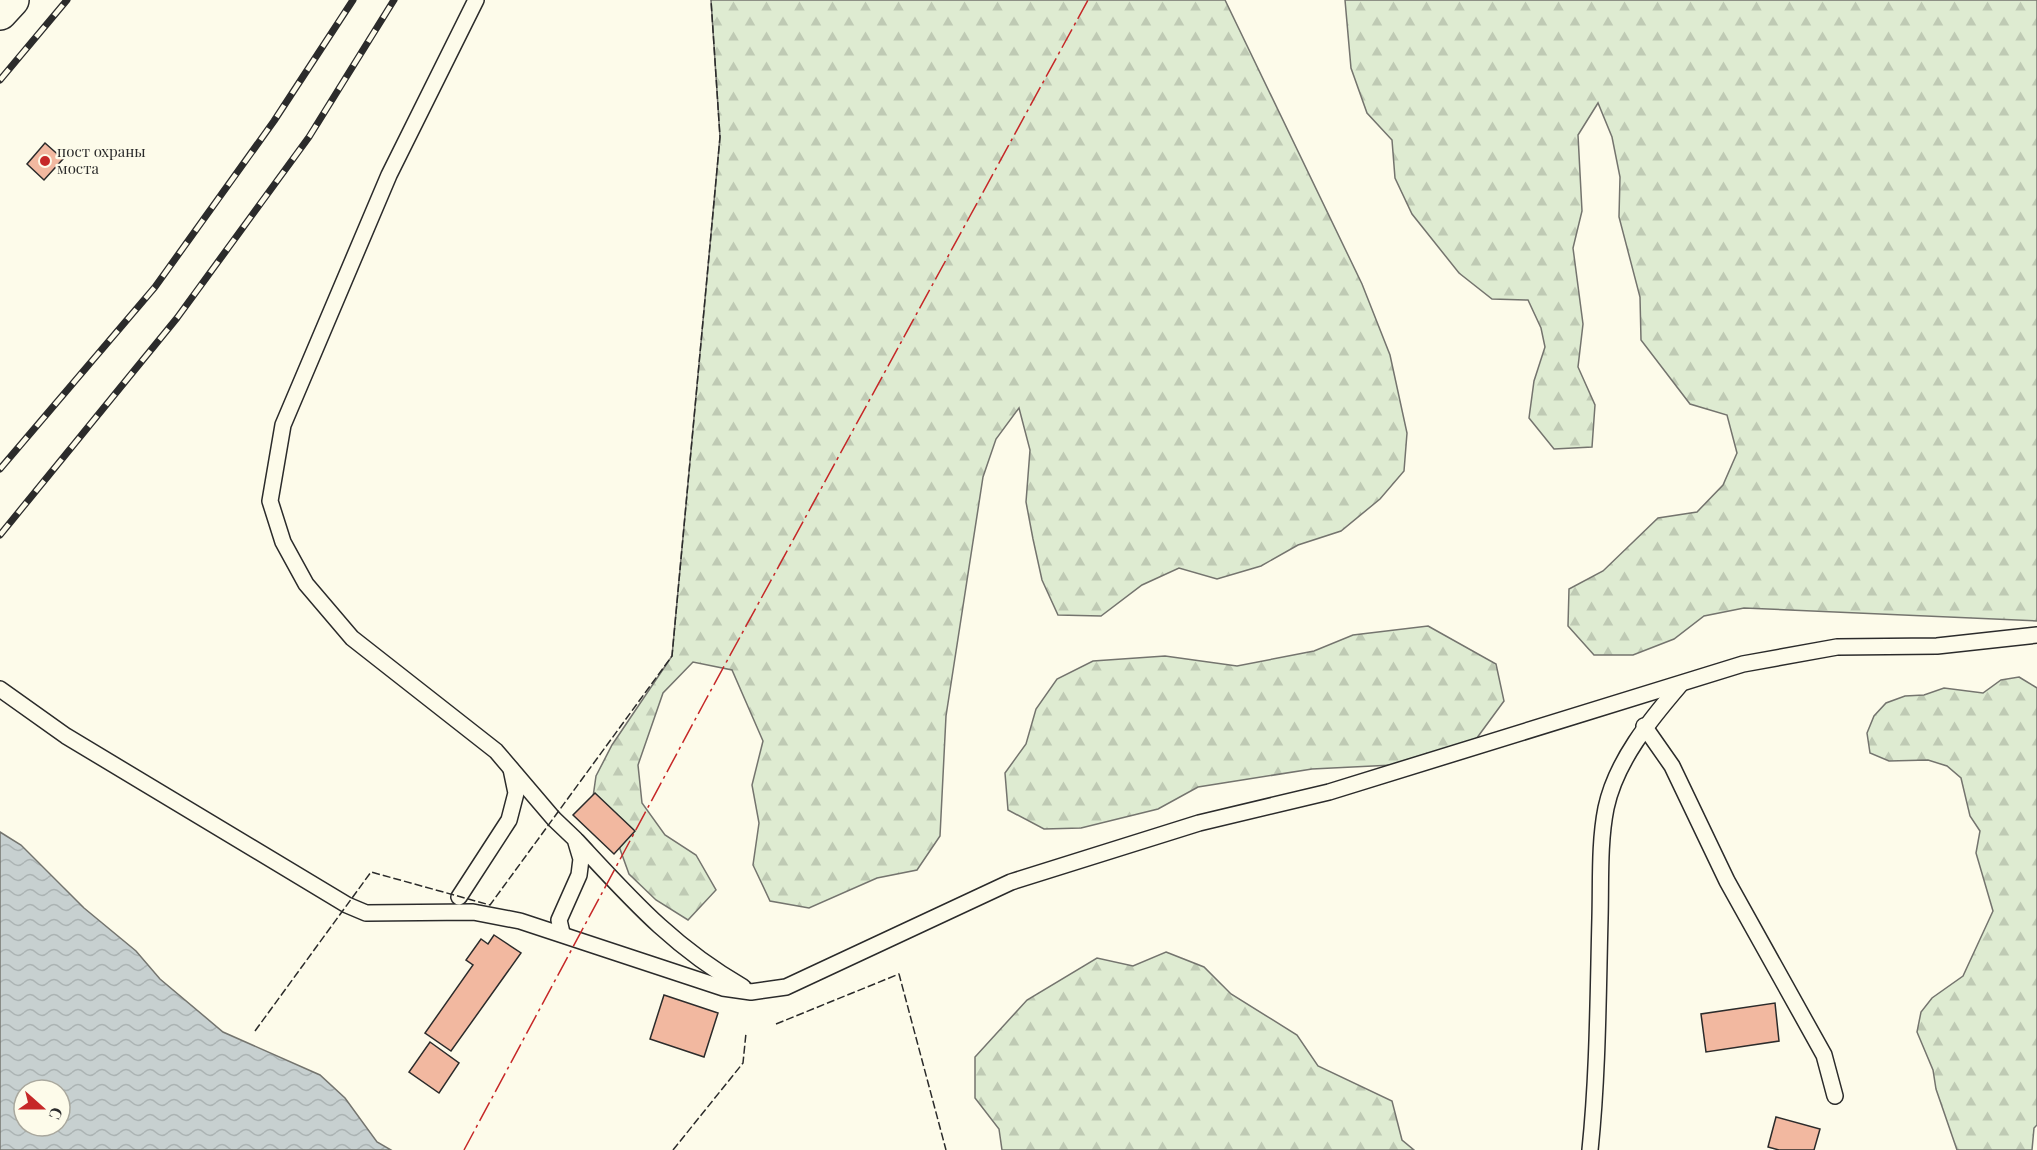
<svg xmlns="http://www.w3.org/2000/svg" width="2037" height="1150" font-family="'Playfair Display',serif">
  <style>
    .forest { fill: url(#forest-firs); stroke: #74746e; stroke-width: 1.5 }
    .water { fill: url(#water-waves); stroke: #74746e; stroke-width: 1.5; fill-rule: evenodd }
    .building { fill: #f2b8a0; stroke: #2b2b2b; stroke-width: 1.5 }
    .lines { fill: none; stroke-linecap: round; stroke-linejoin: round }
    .service-casing { stroke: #2b2b2b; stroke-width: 18 }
    .secondary-casing { stroke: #2b2b2b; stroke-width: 36 }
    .service { stroke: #fdfbea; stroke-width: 15 }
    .secondary { stroke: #fdfbea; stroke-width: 33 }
    .rail-casing { stroke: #2b2b2b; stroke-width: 7 }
    .rail { stroke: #fdfbea; stroke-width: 4.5; stroke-dasharray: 14; stroke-linecap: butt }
    .fence { stroke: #2b2b2b; stroke-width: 1.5; stroke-dasharray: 8 3; stroke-linecap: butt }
    .power { stroke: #c62828; stroke-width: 1.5; stroke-dasharray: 21 4.5 3 4.5; stroke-linecap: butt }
    .poi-dot { fill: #c62828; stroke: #fdfbea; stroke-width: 2 }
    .labels { text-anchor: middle; stroke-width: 4.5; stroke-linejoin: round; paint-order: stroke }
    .poi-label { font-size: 15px; fill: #2b2b2b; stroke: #fdfbea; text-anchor: start }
  </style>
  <defs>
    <pattern id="forest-firs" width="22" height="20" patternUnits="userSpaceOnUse" patternTransform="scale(1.5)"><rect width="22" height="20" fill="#deebd1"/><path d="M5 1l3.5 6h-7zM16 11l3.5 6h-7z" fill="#bfcab4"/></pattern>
    <pattern id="water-waves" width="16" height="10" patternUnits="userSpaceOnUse" patternTransform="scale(1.5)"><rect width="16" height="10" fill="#c7d0d0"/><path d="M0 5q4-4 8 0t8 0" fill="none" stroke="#abb3b3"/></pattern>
  </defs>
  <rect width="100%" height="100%" fill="#fdfbea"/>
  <g class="forest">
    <polygon points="711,0 1225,0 1362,284 1390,355 1407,433 1404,471 1380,499 1341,531 1298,545 1261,566 1217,579 1179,568 1142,585 1101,616 1058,615 1042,580 1033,539 1026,502 1030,450 1019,408 996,439 983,477 946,716 940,836 917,870 877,878 809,908 770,901 753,865 759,823 752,785 763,741 732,670 693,662 663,693 638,765 642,803 665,835 696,855 716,890 688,920 656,900 629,874 616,838 591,811 596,776 612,745 672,656 720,137"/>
    <polygon points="1345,0 2037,0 2037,621 1744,608 1704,616 1674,639 1633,655 1594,655 1568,626 1569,589 1603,571 1658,518 1697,512 1723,485 1737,453 1727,415 1690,404 1641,340 1640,297 1619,217 1620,177 1612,137 1598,103 1578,135 1582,211 1573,248 1583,324 1578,367 1595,405 1592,447 1554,449 1529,418 1534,381 1545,347 1541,328 1528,300 1492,299 1459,273 1412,214 1395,178 1392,140 1367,113 1351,68"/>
    <polygon points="1428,626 1496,664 1504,701 1471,746 1393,765 1312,769 1198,787 1158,809 1081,828 1044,829 1008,810 1005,773 1026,744 1036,709 1057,679 1093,661 1165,656 1237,666 1314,651 1353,635"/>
    <polygon points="2019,677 2037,688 2037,1125 2034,1128 2032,1150 1957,1150 1936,1089 1933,1070 1917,1032 1921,1012 1932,998 1963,976 1993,911 1976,853 1980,831 1970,816 1961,778 1947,766 1928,760 1889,761 1870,753 1867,733 1874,716 1886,703 1905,696 1924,695 1944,688 1983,693 2001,680"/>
    <polygon points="1166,952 1204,967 1231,994 1297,1035 1318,1066 1392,1101 1402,1140 1414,1150 1002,1150 999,1129 975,1098 975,1057 1027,1000 1097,958 1133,966"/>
  </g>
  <path class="water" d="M0,832L21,845L84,908L136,951L160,979L223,1032L320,1075L345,1098L377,1142L391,1150H0ZM24,1090H60V1126H24Z"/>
  <g class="building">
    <polygon points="45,143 63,159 44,180 27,164"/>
    <polygon points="595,793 635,831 614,854 573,815"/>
    <polygon points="494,935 521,953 451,1051 425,1033 473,965 466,960 481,939 488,944"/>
    <polygon points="664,995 718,1013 704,1057 650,1039"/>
    <polygon points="1775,1003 1779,1041 1706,1052 1701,1014"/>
    <polygon points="430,1042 459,1063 439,1093 409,1072"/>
    <polygon points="1776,1117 1820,1129 1814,1150 1779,1150 1768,1147"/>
  </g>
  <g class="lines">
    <g class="service-casing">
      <g id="service">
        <polyline points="476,0 389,175 283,425 270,501 283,542 306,584 352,638 496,751 554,819 575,839 581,859 579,875 559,920 562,933"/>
        <polyline points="0,689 66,736 347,905 366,913 473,912 520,921 723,988 751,992 786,987 1011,882 1199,823 1329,792 1743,664 1837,647 1937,646 2037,635"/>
        <polyline points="1644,726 1672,766 1727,881 1824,1055 1835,1096"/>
        <path d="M577,841C631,899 673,947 743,987"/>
        <polyline points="459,897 509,820 516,793 511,769"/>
        <path d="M1590,1150C1598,1073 1598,995 1600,918C1601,882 1599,843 1606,808C1616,761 1650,720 1680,685"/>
      </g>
    </g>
    <g class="secondary-casing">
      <polyline id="secondary" points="0,13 12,0"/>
    </g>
    <use href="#service" class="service"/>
    <use href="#secondary" class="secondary"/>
    <g class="rail-casing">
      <g id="rail">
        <polyline points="0,80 67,0"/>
        <polyline points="0,469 155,287 274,121 353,0"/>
        <polyline points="0,535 177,318 309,137 394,0"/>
      </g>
    </g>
    <use href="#rail" class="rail"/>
    <g class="fence">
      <polyline points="776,1024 899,974 946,1150"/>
      <polyline points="255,1031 371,872 490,905 672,656 720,137 711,0"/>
      <polyline points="673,1150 743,1063 746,1033"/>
    </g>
    <polyline class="power" points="464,1150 704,703 1088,0"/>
  </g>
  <circle class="poi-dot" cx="45" cy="161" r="6"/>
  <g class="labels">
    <g class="poi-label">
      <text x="57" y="157">пост охраны<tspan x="57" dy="17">моста</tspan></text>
    </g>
  </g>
  <g transform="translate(42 1108) rotate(111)"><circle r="28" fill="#fdfbea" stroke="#a9a89e" stroke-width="1.5"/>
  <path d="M0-4.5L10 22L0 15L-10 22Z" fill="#c62828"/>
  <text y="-9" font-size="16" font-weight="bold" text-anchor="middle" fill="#2b2b2b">С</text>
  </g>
</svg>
